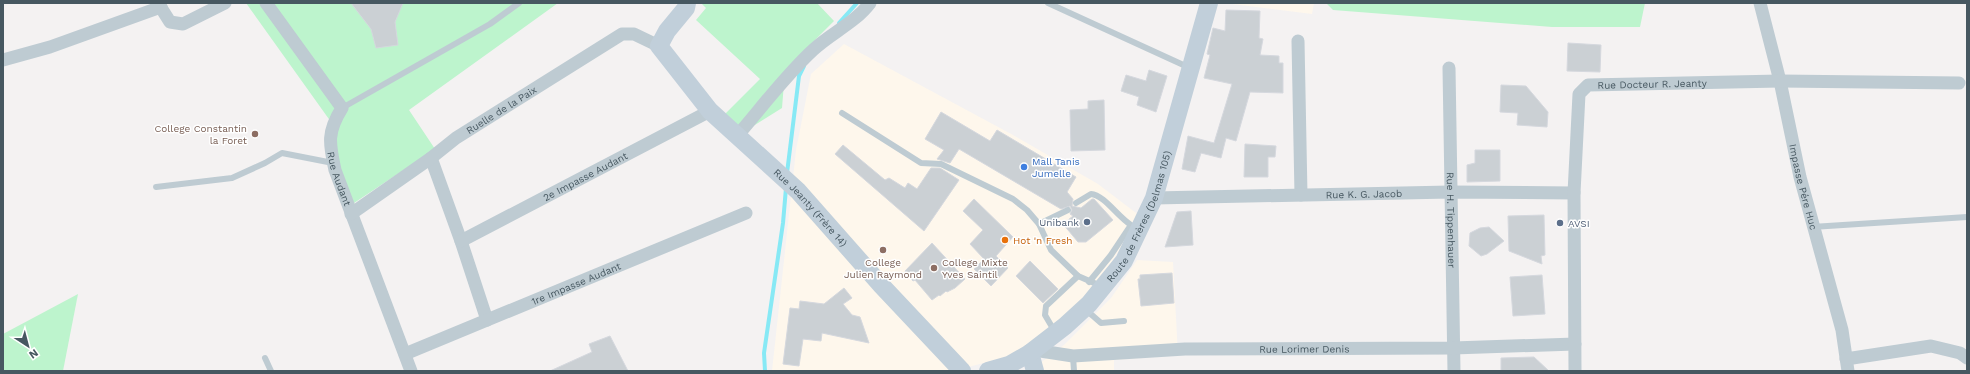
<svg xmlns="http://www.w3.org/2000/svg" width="1970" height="374" font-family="'Work Sans',sans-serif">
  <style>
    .commercial { fill: #fef7ec }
    .green { fill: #bdf4cd }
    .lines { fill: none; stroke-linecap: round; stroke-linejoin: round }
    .stream { stroke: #87e9f5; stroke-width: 4 }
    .building { fill: #cbd0d4; stroke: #d5d8de }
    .lane { stroke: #becbd2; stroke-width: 6 }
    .street { stroke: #becbd2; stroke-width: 13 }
    .secondary { stroke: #c1cfda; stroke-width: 18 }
    .education-dot { fill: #8d6e63; stroke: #fff; stroke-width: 1.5 }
    .shop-dot { fill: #3f7fe0; stroke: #fff; stroke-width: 1.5 }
    .service-dot { fill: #5c6f8a; stroke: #fff; stroke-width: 1.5 }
    .food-dot { fill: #e8710a; stroke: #fff; stroke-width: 1.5 }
    .labels { text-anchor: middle; stroke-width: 3; stroke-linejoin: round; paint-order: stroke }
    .street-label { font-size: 10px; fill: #475861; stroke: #fff }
    .education-label { font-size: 10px; fill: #785e54; stroke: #fff; text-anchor: end }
    .shop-label { font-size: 10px; fill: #366cbe; stroke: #fff; text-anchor: start }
    .service-label { font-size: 10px; fill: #4e5e75; stroke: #fff; text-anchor: end }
    .food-label { font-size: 10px; fill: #c56008; stroke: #fff; text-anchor: start }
  </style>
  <rect width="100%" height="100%" fill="#f4f2f2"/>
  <g class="commercial">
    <polygon points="1224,3 1314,3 1312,14"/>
    <polygon points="844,44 1013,135 1098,184 1140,216 1105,273 1073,310 1029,351 953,371 772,371 796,150 811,74"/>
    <polygon points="1137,260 1173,262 1178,355 1114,360 1114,371 1030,371 1065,344 1111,298"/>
  </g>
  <g class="green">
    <polygon points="246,3 558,3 409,110 435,149 354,203 332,165 331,122"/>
    <polygon points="701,3 817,3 834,21 800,55 784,83 782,108 742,133 724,115 760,79 696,20 706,8"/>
    <polygon points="1326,3 1645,3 1640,27 1552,27 1333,10"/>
    <polygon points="78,294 63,371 3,371 3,334"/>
  </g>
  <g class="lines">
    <g class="stream">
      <polyline points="839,23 857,3"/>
      <polyline points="787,173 799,76 804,66"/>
      <polyline points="765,371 764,353 783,223 786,188"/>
    </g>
  </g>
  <g class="building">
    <polygon points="351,3 403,3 395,22 398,45 376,48 371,29"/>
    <polygon points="1226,10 1260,11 1259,38 1263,39 1260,55 1279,56 1279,63 1283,63 1283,93 1250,92 1236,141 1226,138 1221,158 1201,153 1195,172 1182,169 1188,136 1214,143 1232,84 1204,78 1210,55 1207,54 1213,28 1225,31"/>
    <polygon points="1568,43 1601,45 1600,72 1567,71"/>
    <polygon points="1149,70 1167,76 1156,112 1137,105 1139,97 1121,91 1126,75 1146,81"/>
    <polygon points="1501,85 1526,86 1548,112 1547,127 1517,125 1518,113 1500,112"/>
    <polygon points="1104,100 1105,150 1071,151 1070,110 1088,109 1088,101"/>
    <polygon points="941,112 990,141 997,130 1076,177 1067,192 1073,199 1072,206 1081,208 1092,199 1094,199 1113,220 1086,242 1078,242 1063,224 1073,216 1070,214 1072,210 1070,206 1061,209 959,149 950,163 937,159 944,150 925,139"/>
    <polygon points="1245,144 1276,146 1275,157 1268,157 1268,177 1244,177"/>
    <polygon points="843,145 885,180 889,178 905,188 908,183 917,189 931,168 940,168 959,180 924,231 835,154"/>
    <polygon points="1475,150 1500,150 1500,181 1467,182 1467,165 1475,163"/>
    <polygon points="974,199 1013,237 996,256 1008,268 991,286 974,269 984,259 970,244 983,230 963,211"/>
    <polygon points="1191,211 1193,245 1165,247 1177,212"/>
    <polygon points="1544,215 1545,255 1541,256 1542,264 1509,251 1508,216"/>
    <polygon points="1489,227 1504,241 1487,254 1481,256 1469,246 1470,233 1480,228"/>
    <polygon points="932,243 965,279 955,288 947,292 946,291 940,296 939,295 932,300 915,280 913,281 905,271"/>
    <polygon points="1030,261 1058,289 1043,303 1016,276"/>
    <polygon points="1172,273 1174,303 1141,306 1138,279 1140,279 1140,275"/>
    <polygon points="1542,275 1545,314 1513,316 1510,277"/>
    <polygon points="844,288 852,298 843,304 852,315 860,317 869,343 822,333 821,341 803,339 799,366 783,364 790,308 799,309 800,301 824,304"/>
    <polygon points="610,336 628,371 550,371 592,352 589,344"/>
    <polygon points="1534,357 1549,371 1501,371 1501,358"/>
  </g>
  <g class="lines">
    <g class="lane">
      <polyline points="1048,3 1190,68"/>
      <polyline points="342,108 490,24 519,3"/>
      <polyline points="842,113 921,163 941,164 1013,199 1027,210 1039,224 1051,250 1078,276 1101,286"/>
      <polyline points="156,187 232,178 265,163 282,153 333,163"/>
      <path d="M1076,203L1091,194C1104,195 1118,217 1131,225L1111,255L1089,282"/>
      <polyline points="1039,224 1068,210"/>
      <polyline points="1812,227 1967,217"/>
      <polyline points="1085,309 1101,323 1124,321"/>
      <polyline points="1055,332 1045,315 1046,306 1078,276"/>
      <polyline points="1073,356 1074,371"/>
      <polyline points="265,358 271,371"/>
    </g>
    <g class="street">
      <polyline points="158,3 170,22 183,24 225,3"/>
      <path id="s1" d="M266,3L342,108C327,132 329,143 335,170L411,371"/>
      <path id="s2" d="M1760,3L1780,81L1800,177L1842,330L1848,371"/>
      <polyline points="1298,41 1301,195"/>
      <polyline points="3,60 50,47 161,7"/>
      <path id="s3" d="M1449,68L1454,371"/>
      <path d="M737,136C762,107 785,76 813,50C831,33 855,23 870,3"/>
      <polyline points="431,158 461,241 487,320"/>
      <path id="s4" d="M1154,198L1450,192L1574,193"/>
      <path id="s5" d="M351,214L431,158L456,138L622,34H634L659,46"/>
      <path id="s6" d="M461,241L710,111"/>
      <path id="s7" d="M1034,350L1073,356L1185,349L1453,348L1575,344"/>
      <path id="s8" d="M405,354L746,213"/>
      <polyline points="1846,359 1931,346 1960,353 1967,358"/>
      <path id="s9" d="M1575,371L1574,193L1579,94L1588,85L1780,81L1959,83"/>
    </g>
    <g class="secondary">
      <path id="s10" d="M687,3L686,8L667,31L659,46L710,111L798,191L881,285L962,371"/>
      <polyline points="1030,353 1035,371"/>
      <path id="s11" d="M988,371L1009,365L1030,353L1065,326L1089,304L1124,261L1154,198L1209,3"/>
    </g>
  </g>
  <g class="education-dot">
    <circle cx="255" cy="134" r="4"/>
    <circle cx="883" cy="250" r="4"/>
    <circle cx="934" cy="268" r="4"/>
  </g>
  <circle class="shop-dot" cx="1024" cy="167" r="4"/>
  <g class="service-dot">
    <circle cx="1087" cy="222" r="4"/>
    <circle cx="1560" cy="223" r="4"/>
  </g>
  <circle class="food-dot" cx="1005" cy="240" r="4"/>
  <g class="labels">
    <g class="street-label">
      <text dy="4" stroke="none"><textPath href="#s9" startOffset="354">Rue Docteur R. Jeanty</textPath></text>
      <text dy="4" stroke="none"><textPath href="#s5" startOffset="183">Ruelle de la Paix</textPath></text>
      <text dy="4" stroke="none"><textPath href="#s6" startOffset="140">2e Impasse Audant</textPath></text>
      <text dy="4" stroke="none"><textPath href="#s1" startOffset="204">Rue Audant</textPath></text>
      <text dy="4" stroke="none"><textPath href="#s2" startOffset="189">Impasse Pére Huc</textPath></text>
      <text dy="4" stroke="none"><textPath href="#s4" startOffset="210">Rue K. G. Jacob</textPath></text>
      <text dy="4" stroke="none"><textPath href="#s10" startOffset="274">Rue Jeanty (Frère 14)</textPath></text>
      <text dy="4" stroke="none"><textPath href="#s11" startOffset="225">Route de Frères (Delmas 105)</textPath></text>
      <text dy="4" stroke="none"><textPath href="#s3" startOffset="152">Rue H. Tippenhauer</textPath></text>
      <text dy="4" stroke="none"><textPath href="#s8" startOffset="185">1re Impasse Audant</textPath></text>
      <text dy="4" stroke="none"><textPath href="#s7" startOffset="271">Rue Lorimer Denis</textPath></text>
    </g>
    <g class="education-label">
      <text x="247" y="132">College Constantin<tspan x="247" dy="12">la Foret</tspan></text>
      <text x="883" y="266" text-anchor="middle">College<tspan x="883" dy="12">Julien Raymond</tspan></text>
      <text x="942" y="266" text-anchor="start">College Mixte<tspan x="942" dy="12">Yves Saintil</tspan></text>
    </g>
    <g class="shop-label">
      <text x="1032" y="165">Mall Tanis<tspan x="1032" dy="12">Jumelle</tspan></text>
    </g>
    <g class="service-label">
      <text x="1079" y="226">Unibank</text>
      <text x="1568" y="227" text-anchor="start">AVSI</text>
    </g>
    <g class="food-label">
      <text x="1013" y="244">Hot 'n Fresh</text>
    </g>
  </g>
  <rect width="1970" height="374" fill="none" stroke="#475861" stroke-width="8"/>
  <g transform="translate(28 346) rotate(144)" stroke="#ffffff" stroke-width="3" paint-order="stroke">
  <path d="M0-3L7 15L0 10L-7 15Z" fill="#475861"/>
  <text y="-6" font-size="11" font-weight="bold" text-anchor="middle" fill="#475861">N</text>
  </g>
</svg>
